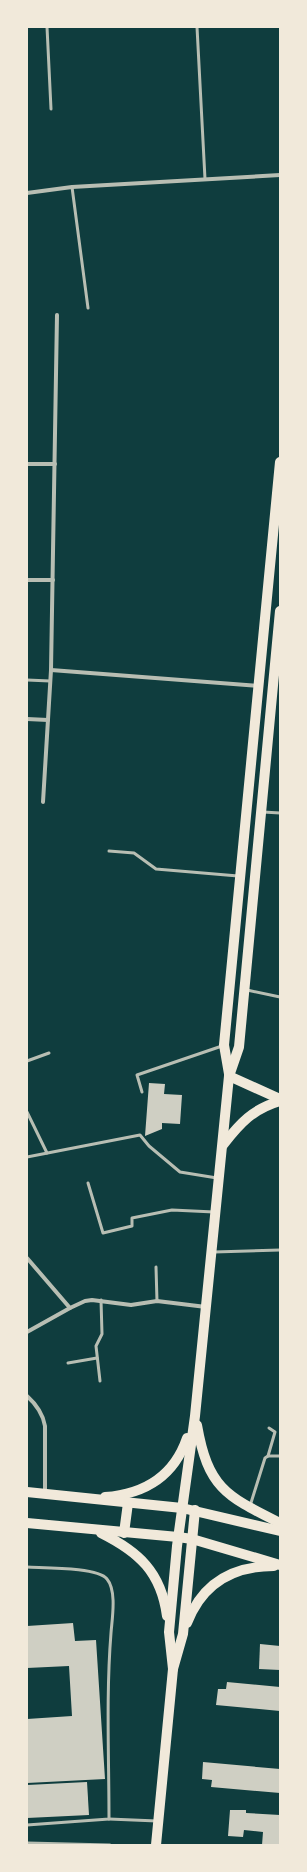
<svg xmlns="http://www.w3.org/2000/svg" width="307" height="1872" font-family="Arial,sans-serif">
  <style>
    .building { fill: #cfcfc3 }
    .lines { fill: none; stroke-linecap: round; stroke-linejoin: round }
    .service { stroke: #b8beb3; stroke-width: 3 }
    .minor { stroke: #b8beb3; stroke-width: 4 }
    .primary { stroke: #f1e9da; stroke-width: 10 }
  </style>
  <rect width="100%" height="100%" fill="#0f3d3e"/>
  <g class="building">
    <polygon points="149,1083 165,1084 164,1094 182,1095 180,1124 162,1123 162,1129 145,1136"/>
    <polygon points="73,1623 75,1641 96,1640 105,1779 27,1783 27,1719 72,1716 69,1666 27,1668 27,1626"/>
    <polygon points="260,1644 280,1646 280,1670 259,1669"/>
    <polygon points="227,1682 280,1687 280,1711 216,1705 218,1689 226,1689"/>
    <polygon points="203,1762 280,1769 280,1793 211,1787 212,1780 202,1779"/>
    <polygon points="87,1782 89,1815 27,1818 27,1785"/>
    <polygon points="230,1810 246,1810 246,1813 280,1815 280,1845 262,1845 263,1832 244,1830 243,1837 228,1836"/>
  </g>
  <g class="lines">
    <g class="service">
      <polyline points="47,27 51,109"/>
      <polyline points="197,27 205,179"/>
      <polyline points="72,187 88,308"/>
      <polyline points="27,680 50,681"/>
      <polyline points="263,812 280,813"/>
      <polyline points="109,851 134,853 156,869 238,876"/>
      <polyline points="247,990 280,997"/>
      <polyline points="27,1061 49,1053"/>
      <polyline points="142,1092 137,1075 222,1046"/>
      <polyline points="27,1112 47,1153"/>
      <polyline points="27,1157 140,1135 149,1146 180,1172 217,1178"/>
      <polyline points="88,1183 103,1233 132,1226 132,1218 172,1210 214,1212"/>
      <polyline points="214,1252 280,1250"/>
      <polyline points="156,1267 157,1301"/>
      <polyline points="68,1363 97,1358"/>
      <polyline points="100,1381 96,1346 102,1334 101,1300"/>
      <polyline points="268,1456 280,1456"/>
      <polyline points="250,1506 265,1458 268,1456 275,1432 269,1428"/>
      <path d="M27,1567C43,1568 98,1567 107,1579C117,1591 112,1619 111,1633C106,1695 109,1757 109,1819L27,1825"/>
      <polyline points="109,1819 157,1821"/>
      <polyline points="27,1843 110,1845"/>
    </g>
    <g class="minor">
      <polyline points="27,193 72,187 280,175"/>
      <polyline points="27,464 55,464"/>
      <polyline points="27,580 53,580"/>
      <polyline points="51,670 258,686"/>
      <polyline points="27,719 48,720"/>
      <polyline points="43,802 51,670 57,315"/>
      <polyline points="27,1258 70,1308"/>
      <polyline points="27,1332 70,1308 85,1301 92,1300 131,1305 157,1301 206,1307"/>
      <path d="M27,1396C37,1405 43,1414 45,1426V1494"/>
    </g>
    <g class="primary">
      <polyline points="229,1074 224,1045 280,462"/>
      <polyline points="229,1076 280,1099"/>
      <path d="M223,1145C240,1123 253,1109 280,1101"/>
      <path d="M197,1425C208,1488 226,1496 280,1523"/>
      <polyline points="27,1492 182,1508 280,1531"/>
      <path d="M105,1497C145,1494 174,1476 187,1438"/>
      <polyline points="27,1523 178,1537 192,1539 280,1565"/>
      <path d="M101,1533C139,1552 161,1572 167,1616"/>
      <polyline points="124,1533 128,1503"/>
      <path d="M187,1623C202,1584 232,1566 274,1566"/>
      <polyline points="173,1669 169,1632 177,1546 195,1416 229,1076 239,1047 280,611"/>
      <polyline points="156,1845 173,1669 183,1634 195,1510"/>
    </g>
  </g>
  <rect width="307" height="1872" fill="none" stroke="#f1e9da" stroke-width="56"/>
</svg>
